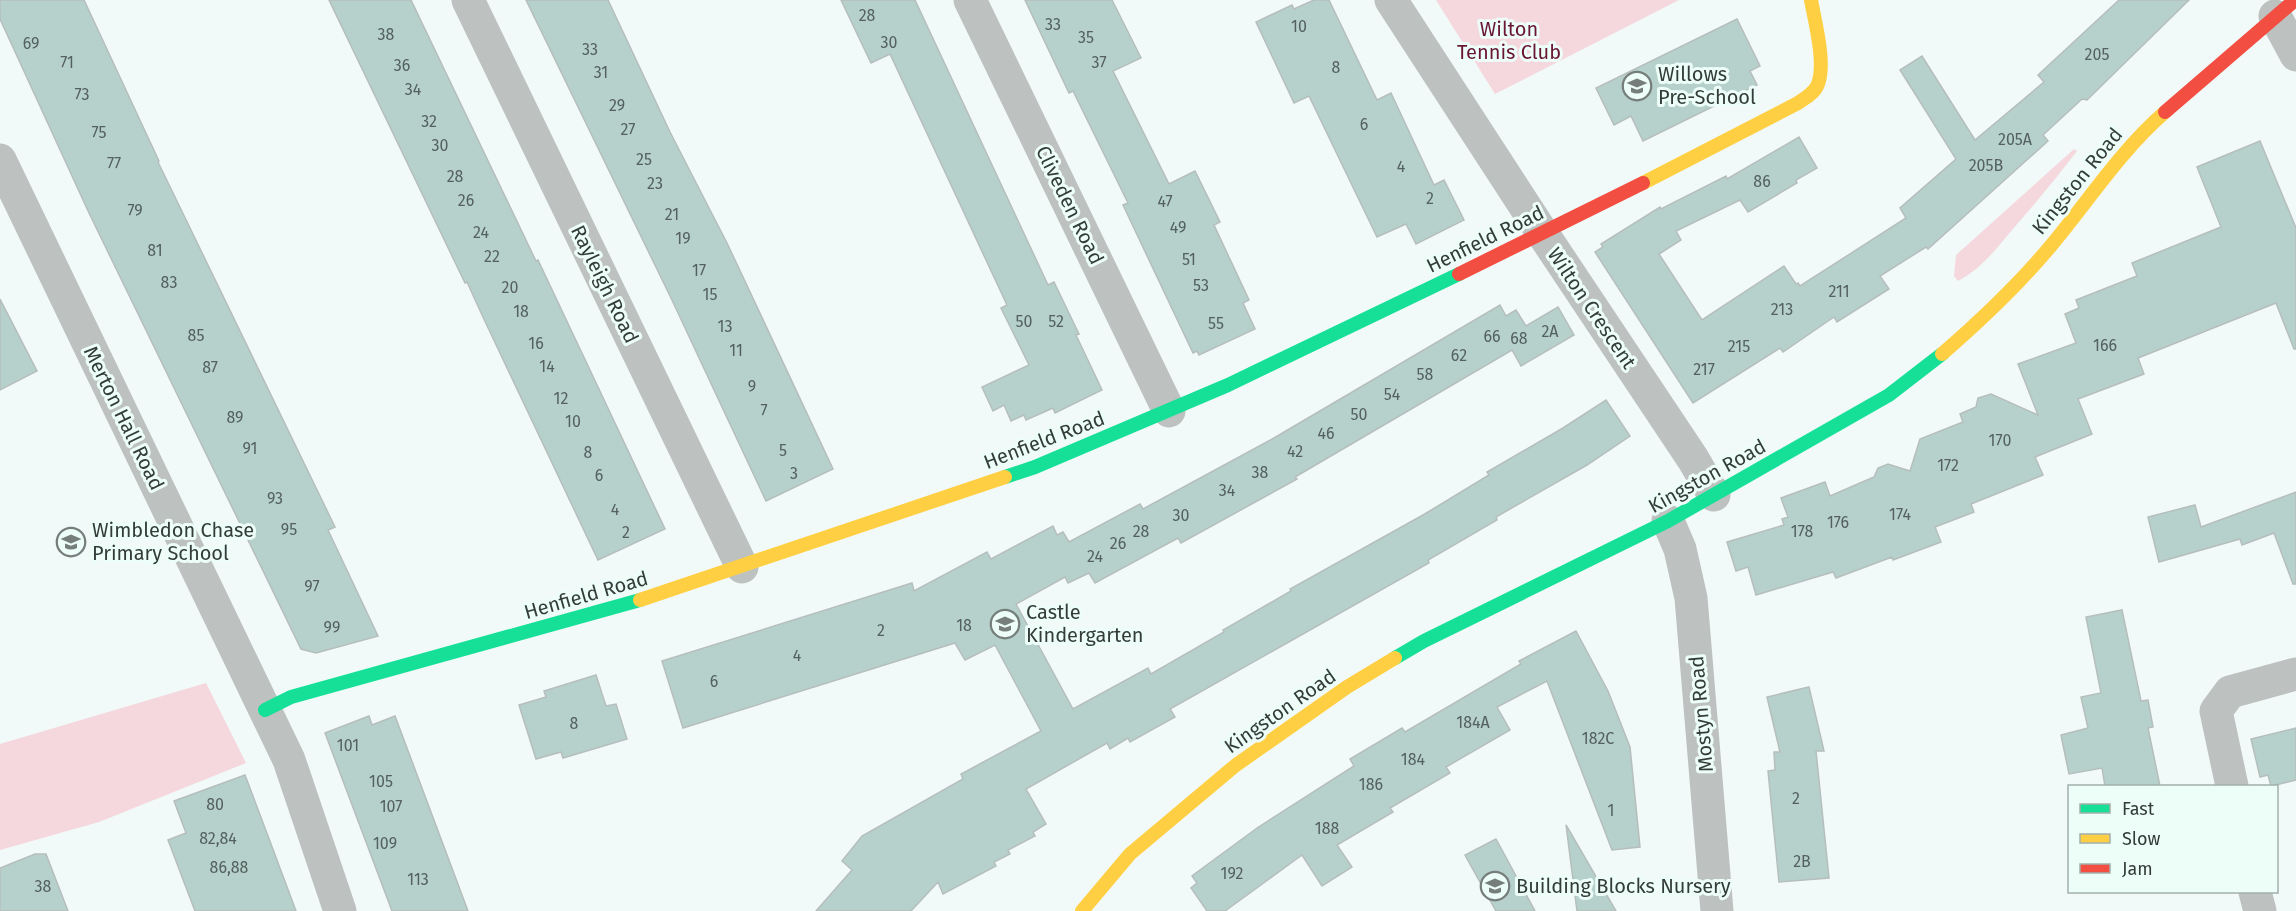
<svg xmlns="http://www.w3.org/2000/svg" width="2296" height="911" font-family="'Fira Sans',sans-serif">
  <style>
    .green { fill: #f5d7de }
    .building { fill: #b6d1cb; stroke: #b6bebc; stroke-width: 1.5 }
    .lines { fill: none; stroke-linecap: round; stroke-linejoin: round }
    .street { stroke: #bdc1c0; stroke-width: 33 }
    .fast { stroke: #16e098; stroke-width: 14 }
    .slow { stroke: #ffcf43; stroke-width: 14 }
    .jam { stroke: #f24e42; stroke-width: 14 }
    .labels { text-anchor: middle; stroke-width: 6; stroke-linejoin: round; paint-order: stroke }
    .number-label { font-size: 16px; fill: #54615e }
    .park-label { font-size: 20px; fill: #691534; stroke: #edfef9 }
    .poi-label { font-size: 20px; fill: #333c39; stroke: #edfef9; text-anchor: start }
    .street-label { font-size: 20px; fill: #333c39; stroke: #edfef9 }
  </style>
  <rect width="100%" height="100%" fill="#f1faf8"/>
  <g class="green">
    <polygon points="1436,0 1679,0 1495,94"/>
    <path d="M2074,149L2077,151C2058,176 2039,199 2018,223C2000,244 1983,268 1958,281L1954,276L1956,255Z"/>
    <polygon points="206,683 246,763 99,822 0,850 0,744"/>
  </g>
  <g class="building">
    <polygon points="0,0 84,0 159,161 158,162 335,527 328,530 378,636 316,653 301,649 89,213 0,19"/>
    <polygon points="329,0 411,0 536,261 538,260 665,529 598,560 482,315 467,282 465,283"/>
    <polygon points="526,0 608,0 670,132 727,243 833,469 766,501 671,298"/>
    <polygon points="841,0 915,0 1048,285 1054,282 1079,334 1076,335 1102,390 1055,413 1053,408 1026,420 1024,415 1011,421 1004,405 993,411 982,387 1029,365 1001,308 1007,305 890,54 871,63"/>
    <polygon points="1025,0 1112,0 1141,58 1113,71 1169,184 1195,171 1220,222 1214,225 1249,300 1243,303 1255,329 1199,355 1197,351 1193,353 1123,205 1128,203 1073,91 1069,93"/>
    <polygon points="1314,0 1329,0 1377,100 1391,93 1434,185 1444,180 1464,220 1416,244 1406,224 1377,237 1309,96 1294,103 1256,22 1292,5 1294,9"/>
    <polygon points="2119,0 2189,0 2087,100 2082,99 2043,135 2048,141 1928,249 1926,247 1880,276 1889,289 1837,322 1834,317 1783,352 1780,348 1693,403 1595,252 1603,247 1601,244 1660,207 1661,209 1726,176 1727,179 1799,137 1817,168 1796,180 1797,183 1748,212 1740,200 1676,231 1681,240 1659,254 1702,320 1784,266 1796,284 1798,283 1800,286 1906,218 1900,208 1956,159 1900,70 1922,56 1975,140 2044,82 2038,75"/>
    <polygon points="1737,19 1760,66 1750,71 1757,85 1643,141 1631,116 1614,125 1596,88"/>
    <polygon points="2260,141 2296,228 2296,349 2294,349 2276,303 2138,358 2144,374 2078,399 2092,434 2035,457 2043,475 1971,504 1974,512 1935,527 1941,542 1893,560 1892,557 1836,578 1833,572 1756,595 1748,567 1736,571 1727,542 1784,525 1782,519 1788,517 1781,498 1825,482 1830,496 1874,477 1878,468 1888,464 1910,471 1920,439 1963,422 1960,414 1976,407 1978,398 1991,394 2038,415 2018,364 2076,343 2065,314 2079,308 2076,300 2137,276 2132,263 2221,227 2197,167"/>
    <polygon points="0,299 37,371 0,390"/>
    <polygon points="1500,305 1506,316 1516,310 1526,326 1558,307 1574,335 1521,366 1512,350 1295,477 1297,479 1181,543 1178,538 1095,583 1089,573 1068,583 1065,577 1016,604 1073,709 1148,668 1151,674 1224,632 1223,630 1291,591 1290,589 1423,515 1489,475 1487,472 1563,428 1606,400 1630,436 1587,465 1496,517 1497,520 1428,560 1429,563 1170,709 1175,717 1130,742 1128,738 1110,749 1107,743 1026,789 1046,824 1033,832 1035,836 1008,850 1010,854 994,862 996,866 943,894 938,882 911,911 816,911 852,870 842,861 862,836 963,779 961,774 1041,731 995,645 965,660 955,643 683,728 662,661 912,583 914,591 987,552 991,559 1053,526 1057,535 1063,532 1069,542 1140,504 1143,509 1274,438"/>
    <polygon points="2296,492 2296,584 2293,584 2274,533 2242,545 2240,539 2159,562 2148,517 2195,505 2201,527"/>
    <polygon points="2122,610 2141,701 2148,700 2153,727 2148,728 2160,786 2105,786 2102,768 2069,774 2061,735 2088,728 2081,697 2101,693 2086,617"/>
    <polygon points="1576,631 1608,691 1630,747 1640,847 1612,850 1547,681 1497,707 1510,730 1446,767 1450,773 1390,808 1393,812 1337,845 1352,867 1322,886 1302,855 1225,911 1207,911 1191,888 1197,883 1192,876 1257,828 1354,766 1350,759 1402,728 1405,732 1521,664 1519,661"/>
    <polygon points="596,675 606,706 616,704 627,739 563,758 561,752 536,759 519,705 546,697 544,691"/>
    <polygon points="1809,687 1824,751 1816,751 1829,878 1779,882 1768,771 1775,770 1774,752 1780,752 1767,697"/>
    <polygon points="369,716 372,725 395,716 468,911 392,911 325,733"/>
    <polygon points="2296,728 2296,780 2271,786 2268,775 2260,777 2251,739"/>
    <polygon points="245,775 268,836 296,911 195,911 168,840 186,833 174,801"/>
    <polygon points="1566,825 1616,911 1577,911"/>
    <polygon points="1496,839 1535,911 1496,911 1465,855"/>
    <polygon points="35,854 46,854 68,911 0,911 0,868"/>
  </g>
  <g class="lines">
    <g class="street">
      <polyline points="468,0 742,567"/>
      <polyline points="970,0 1169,411"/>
      <polyline points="1391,0 1543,234 1693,459 1714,495"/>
      <polyline points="2275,16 2296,55"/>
      <polyline points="0,160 289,760 340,911"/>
      <polyline points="1668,521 1680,549 1691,598 1717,911"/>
      <polyline points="2232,786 2216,711 2230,692 2296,674"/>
      <polyline points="2255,892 2260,911"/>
    </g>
    <g class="fast">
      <polyline points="1005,477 1035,467 1228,385 1459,274"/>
      <polyline points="1395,658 1424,641 1668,521 1889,395 1942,354"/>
      <polyline points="265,710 291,697 640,600"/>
    </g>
    <g class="slow">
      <path d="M1643,183L1798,103C1805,98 1815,93 1818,84C1826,63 1815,22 1811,0"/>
      <path d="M1942,354C1980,321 2017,286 2049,248C2087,203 2120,151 2165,112"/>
      <polyline points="640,600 1005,477"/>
      <polyline points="1082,911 1130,854 1236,765 1347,687 1395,658"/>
    </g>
    <g class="jam">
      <polyline points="2165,112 2295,0"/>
      <polyline points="1459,274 1643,183"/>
    </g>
  </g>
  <defs>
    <g id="school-ring" transform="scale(1.5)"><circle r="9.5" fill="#edfef9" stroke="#767e7c" stroke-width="1.5"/><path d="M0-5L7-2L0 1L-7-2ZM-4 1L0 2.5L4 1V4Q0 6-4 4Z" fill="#767e7c"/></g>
  </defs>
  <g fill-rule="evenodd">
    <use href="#school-ring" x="1637" y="86"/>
    <use href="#school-ring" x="71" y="542"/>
    <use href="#school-ring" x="1005" y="624"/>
    <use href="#school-ring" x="1495" y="886"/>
  </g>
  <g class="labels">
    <g class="number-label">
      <text x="867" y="21">28</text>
      <text x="1053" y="30">33</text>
      <text x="1299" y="32">10</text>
      <text x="386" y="40">38</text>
      <text x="1086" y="43">35</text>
      <text x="889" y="48">30</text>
      <text x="31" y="49">69</text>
      <text x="590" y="55">33</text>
      <text x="2097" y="60">205</text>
      <text x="67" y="68">71</text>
      <text x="1099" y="68">37</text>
      <text x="402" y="71">36</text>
      <text x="1336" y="73">8</text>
      <text x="601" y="78">31</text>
      <text x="413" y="95">34</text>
      <text x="82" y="100">73</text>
      <text x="617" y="111">29</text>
      <text x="429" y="127">32</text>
      <text x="1364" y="130">6</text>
      <text x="628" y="135">27</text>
      <text x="99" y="138">75</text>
      <text x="2015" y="145">205A</text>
      <text x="440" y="151">30</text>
      <text x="644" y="165">25</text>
      <text x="114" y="169">77</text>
      <text x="1986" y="171">205B</text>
      <text x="1401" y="172">4</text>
      <text x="455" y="182">28</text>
      <text x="1762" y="187">86</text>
      <text x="655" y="189">23</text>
      <text x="1430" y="204">2</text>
      <text x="466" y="206">26</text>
      <text x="1165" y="207">47</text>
      <text x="135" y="216">79</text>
      <text x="672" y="220">21</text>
      <text x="1178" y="233">49</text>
      <text x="481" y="238">24</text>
      <text x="683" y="244">19</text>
      <text x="155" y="256">81</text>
      <text x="492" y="262">22</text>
      <text x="1189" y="265">51</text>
      <text x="699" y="276">17</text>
      <text x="169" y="288">83</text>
      <text x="1201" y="291">53</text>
      <text x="510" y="293">20</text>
      <text x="1839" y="297">211</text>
      <text x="710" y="300">15</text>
      <text x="1782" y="315">213</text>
      <text x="521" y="317">18</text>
      <text x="1024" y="327">50</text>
      <text x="1056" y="327">52</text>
      <text x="1216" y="329">55</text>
      <text x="725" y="332">13</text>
      <text x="1550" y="337">2A</text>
      <text x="196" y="341">85</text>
      <text x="1492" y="342">66</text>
      <text x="1519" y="344">68</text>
      <text x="536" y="349">16</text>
      <text x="2105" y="351">166</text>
      <text x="1739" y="352">215</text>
      <text x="736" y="356">11</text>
      <text x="1459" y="361">62</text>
      <text x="547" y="372">14</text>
      <text x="210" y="373">87</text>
      <text x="1704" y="375">217</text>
      <text x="1425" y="380">58</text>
      <text x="752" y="392">9</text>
      <text x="1392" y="400">54</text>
      <text x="561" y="404">12</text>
      <text x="764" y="416">7</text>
      <text x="1359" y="420">50</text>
      <text x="235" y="423">89</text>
      <text x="573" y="427">10</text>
      <text x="1326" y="439">46</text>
      <text x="2000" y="446">170</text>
      <text x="250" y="454">91</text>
      <text x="783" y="456">5</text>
      <text x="1295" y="457">42</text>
      <text x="588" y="458">8</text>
      <text x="1948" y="471">172</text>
      <text x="1260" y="478">38</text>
      <text x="794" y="479">3</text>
      <text x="599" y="481">6</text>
      <text x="1227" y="496">34</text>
      <text x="275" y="504">93</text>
      <text x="615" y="515">4</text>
      <text x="1900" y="520">174</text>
      <text x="1181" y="521">30</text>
      <text x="1838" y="528">176</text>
      <text x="289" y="535">95</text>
      <text x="1141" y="537">28</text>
      <text x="1802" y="537">178</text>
      <text x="626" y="538">2</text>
      <text x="1118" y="549">26</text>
      <text x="1095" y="562">24</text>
      <text x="312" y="592">97</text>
      <text x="964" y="631">18</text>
      <text x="332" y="633">99</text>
      <text x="881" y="636">2</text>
      <text x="797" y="661">4</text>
      <text x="714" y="687">6</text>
      <text x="1473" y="728">184A</text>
      <text x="574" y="729">8</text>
      <text x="1598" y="744">182C</text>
      <text x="348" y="751">101</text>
      <text x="1413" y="765">184</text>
      <text x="381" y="787">105</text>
      <text x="1371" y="790">186</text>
      <text x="1796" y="804">2</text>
      <text x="215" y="810">80</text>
      <text x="391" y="812">107</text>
      <text x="1611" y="816">1</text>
      <text x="1327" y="834">188</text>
      <text x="218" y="844">82,84</text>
      <text x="385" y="849">109</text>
      <text x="1802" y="867">2B</text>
      <text x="229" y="873">86,88</text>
      <text x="1232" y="879">192</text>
      <text x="418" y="885">113</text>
      <text x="43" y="892">38</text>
    </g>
    <g class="park-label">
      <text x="1509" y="36">Wilton<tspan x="1509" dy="23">Tennis Club</tspan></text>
    </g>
    <g class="poi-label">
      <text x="1658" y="81">Willows<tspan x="1658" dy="23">Pre-School</tspan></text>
      <text x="92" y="537">Wimbledon Chase<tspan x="92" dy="23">Primary School</tspan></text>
      <text x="1026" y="619">Castle<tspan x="1026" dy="23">Kindergarten</tspan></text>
      <text x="1516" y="893">Building Blocks Nursery</text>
    </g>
    <g class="street-label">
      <text transform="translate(2077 181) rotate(-51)" y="7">Kingston Road</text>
      <text transform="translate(1070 205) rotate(64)" y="7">Cliveden Road</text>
      <text transform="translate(1485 239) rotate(-26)" y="7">Henfield Road</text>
      <text transform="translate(605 284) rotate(64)" y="7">Rayleigh Road</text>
      <text transform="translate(1592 308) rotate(56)" y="7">Wilton Crescent</text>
      <text transform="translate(124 418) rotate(64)" y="7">Merton Hall Road</text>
      <text transform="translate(1044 440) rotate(-21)" y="7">Henfield Road</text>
      <text transform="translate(1707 476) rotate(-29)" y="7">Kingston Road</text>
      <text transform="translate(586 595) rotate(-16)" y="7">Henfield Road</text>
      <text transform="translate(1280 711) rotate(-35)" y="7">Kingston Road</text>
      <text transform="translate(1701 714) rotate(-95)" y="7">Mostyn Road</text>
    </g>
  </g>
  <rect x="2068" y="785" width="210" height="108" fill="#edfef9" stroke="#a3b0ac" stroke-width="1.5"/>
  <rect x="2080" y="804" width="30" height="9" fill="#16e098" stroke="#a3b0ac" stroke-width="1.5"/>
  <text x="2122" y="815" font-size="18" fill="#333c39">Fast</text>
  <rect x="2080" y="834" width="30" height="9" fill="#ffcf43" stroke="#a3b0ac" stroke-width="1.5"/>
  <text x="2122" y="845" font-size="18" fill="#333c39">Slow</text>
  <rect x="2080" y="864" width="30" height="9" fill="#f24e42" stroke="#a3b0ac" stroke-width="1.5"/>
  <text x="2122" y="875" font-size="18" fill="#333c39">Jam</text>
</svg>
